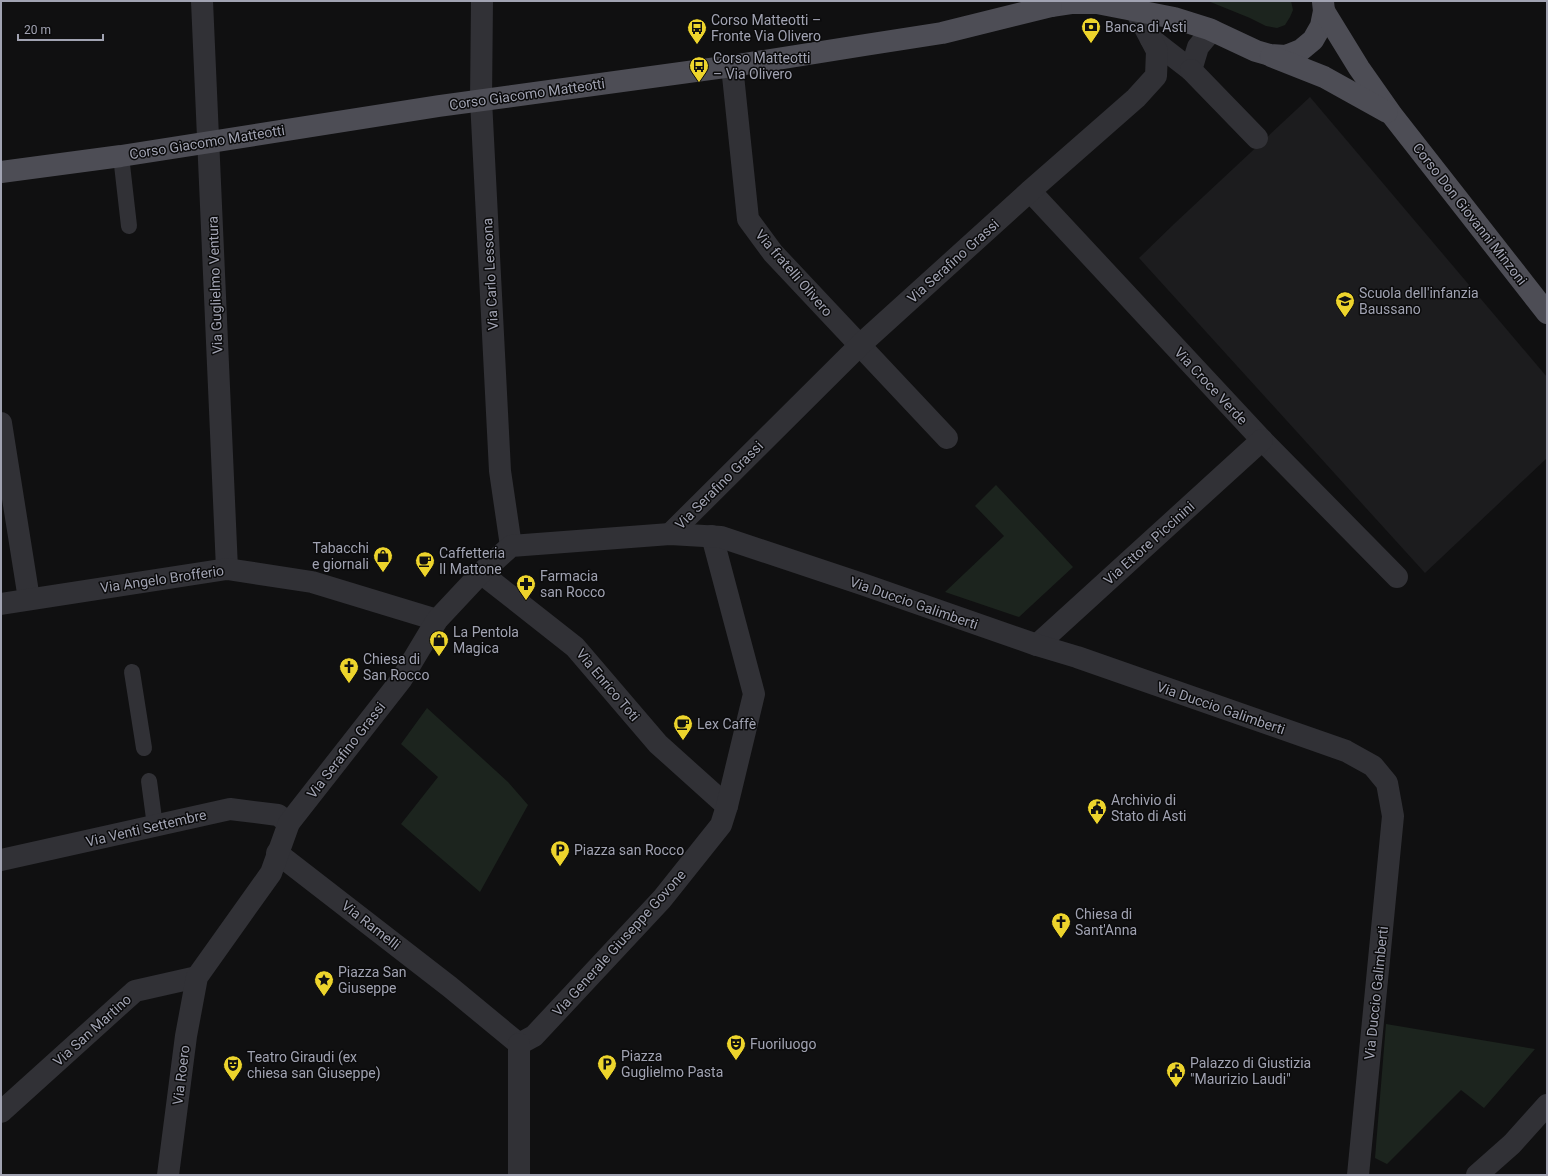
<svg xmlns="http://www.w3.org/2000/svg" width="1548" height="1176" font-family="Roboto,sans-serif">
  <style>
    .built { fill: #1c1c1e }
    .green { fill: #1c241e }
    .lines { fill: none; stroke-linecap: round; stroke-linejoin: round }
    .service { stroke: #313136; stroke-width: 16 }
    .minor { stroke: #313136; stroke-width: 22 }
    .primary { stroke: #4d4d55; stroke-width: 22 }
    .labels { text-anchor: middle; stroke-width: 3; stroke-linejoin: round; paint-order: stroke }
    .poi-label { font-size: 14px; fill: #a1a3b2; stroke: #0b0b0c; text-anchor: start }
    .street-label { font-size: 14px; fill: #a1a3b2; stroke: #0b0b0c }
  </style>
  <rect width="100%" height="100%" fill="#101011"/>
  <polygon class="built" points="1310,97 1547,377 1547,458 1425,573 1139,258 1174,224"/>
  <g class="green">
    <polygon points="1208,1 1291,1 1293,10 1290,17 1285,25 1277,28 1266,26 1250,18"/>
    <polygon points="996,485 1073,567 1019,617 945,592 1004,536 975,506"/>
    <polygon points="427,708 508,782 528,805 480,892 401,824 438,777 401,744"/>
    <polygon points="1386,1024 1535,1049 1484,1108 1461,1090 1387,1164 1375,1158"/>
  </g>
  <g class="lines">
    <g class="service">
      <polyline points="121,156 129,226"/>
      <polyline points="132,672 144,748"/>
      <polyline points="149,781 155,826"/>
    </g>
    <g class="minor">
      <polyline points="202,1 227,569"/>
      <polyline points="482,1 481,100 500,471 511,546"/>
      <polyline points="1151,39 1191,70 1198,47 1212,30"/>
      <polyline points="732,66 748,219 773,253 947,438"/>
      <polyline points="1191,70 1257,138"/>
      <polyline points="1030,191 1262,440 1397,577"/>
      <polyline points="1,423 29,599"/>
      <polyline points="670,534 860,345 1030,191 1136,98 1156,76 1157,51 1136,11"/>
      <polyline points="481,573 575,647 658,744 727,806"/>
      <polyline points="1,604 227,569 312,582 437,620"/>
      <polyline points="1037,645 1262,440"/>
      <polyline points="277,853 450,987 519,1044"/>
      <polyline points="1,860 230,809 278,815 289,823"/>
      <polyline points="519,1044 534,1036 662,899 721,825 727,806 754,694 712,536"/>
      <polyline points="1,1112 135,991 197,977"/>
      <polyline points="168,1175 186,1036 197,977 271,873 289,823 401,680 437,620 481,573 511,546 670,534 721,537 865,585 1037,645 1077,657 1346,751 1373,766 1387,783 1393,816 1358,1175"/>
      <polyline points="519,1175 519,1044"/>
      <polyline points="1477,1175 1512,1144 1547,1105"/>
    </g>
    <g class="primary">
      <polyline points="1036,2 1051,6 1071,3 1097,3 1174,18 1209,29 1256,51 1270,55 1286,56 1301,50 1313,40 1321,26 1324,11 1323,2"/>
      <polyline points="1324,11 1359,68 1392,115 1547,313"/>
      <polyline points="1271,56 1324,77 1387,112"/>
      <polyline points="1,172 121,156 439,106 732,66 865,45 942,33 1051,6"/>
    </g>
  </g>
  <defs>
    <g id="bank-pin" transform="scale(1)"><path d="M0 17L-7.5 6A9.5 9.5 0 1 1 7.5 6Z" fill="#edd42c" stroke="#0b0b0c"/><path d="M-6-4H6V4H-6ZM0-2.3a2.3 2.3 0 1 0 0 4.6a2.3 2.3 0 1 0 0-4.6Z" fill="#111"/></g>
    <g id="bus-pin" transform="scale(1)"><path d="M0 17L-7.5 6A9.5 9.5 0 1 1 7.5 6Z" fill="#edd42c" stroke="#0b0b0c"/><path d="M-5-6H5V4H4V6H2V4H-2V6H-4V4H-5ZM-3.5-4V0h7V-4ZM-3.5 1.2v1.5H-2V1.2ZM2 1.2v1.5H3.5V1.2Z" fill="#111"/></g>
    <g id="school-pin" transform="scale(1)"><path d="M0 17L-7.5 6A9.5 9.5 0 1 1 7.5 6Z" fill="#edd42c" stroke="#0b0b0c"/><path d="M0-5L7-2L0 1L-7-2ZM-4 1L0 2.5L4 1V4Q0 6-4 4Z" fill="#111"/></g>
    <g id="shop-pin" transform="scale(1)"><path d="M0 17L-7.5 6A9.5 9.5 0 1 1 7.5 6Z" fill="#edd42c" stroke="#0b0b0c"/><path d="M-5-2.5h2.3a2.7 3.5 0 0 1 5.4 0H5L5.5 6h-11ZM-1.5-2.5h3a1.5 2.3 0 0 0-3 0Z" fill="#111"/></g>
    <g id="cafe-pin" transform="scale(1)"><path d="M0 17L-7.5 6A9.5 9.5 0 1 1 7.5 6Z" fill="#edd42c" stroke="#0b0b0c"/><path d="M-5.5-4.5H6V0H3Q3 3.5 0 3.5H-2.5Q-5.5 3.5-5.5 0ZM3-3.2v2h1.7v-2ZM-6 4.5H4V6H-6Z" fill="#111"/></g>
    <g id="pharmacy-pin" transform="scale(1)"><path d="M0 17L-7.5 6A9.5 9.5 0 1 1 7.5 6Z" fill="#edd42c" stroke="#0b0b0c"/><path d="M-2-6h4v4h4v4h-4v4h-4v-4h-4v-4h4Z" fill="#111"/></g>
    <g id="church-pin" transform="scale(1)"><path d="M0 17L-7.5 6A9.5 9.5 0 1 1 7.5 6Z" fill="#edd42c" stroke="#0b0b0c"/><path d="M-1.2-6h2.4v3.5h3.3v2.4h-3.3V6h-2.4V-.1h-3.3v-2.4h3.3Z" fill="#111"/></g>
    <g id="civic-pin" transform="scale(1)"><path d="M0 17L-7.5 6A9.5 9.5 0 1 1 7.5 6Z" fill="#edd42c" stroke="#0b0b0c"/><path d="M-.6-6.5H3V-4.5H.6V-3L4-1V1h2V6H-6V1h2V-1L-.6-3ZM-1.2 2.5V6h2.4V2.5Z" fill="#111"/></g>
    <g id="parking-pin" transform="scale(1)"><path d="M0 17L-7.5 6A9.5 9.5 0 1 1 7.5 6Z" fill="#edd42c" stroke="#0b0b0c"/><path d="M-3.5-5.5H1a3.5 3.5 0 0 1 0 7H-1V5.5H-3.5ZM-1-3.4V-.6H.8a1.4 1.4 0 0 0 0-2.8Z" fill="#111"/></g>
    <g id="sight-pin" transform="scale(1)"><path d="M0 17L-7.5 6A9.5 9.5 0 1 1 7.5 6Z" fill="#edd42c" stroke="#0b0b0c"/><path d="M0-6L1.8-2.2L6-1.7L2.9 1.2L3.7 5.4L0 3.3L-3.7 5.4L-2.9 1.2L-6-1.7L-1.8-2.2Z" fill="#111"/></g>
    <g id="theatre-pin" transform="scale(1)"><path d="M0 17L-7.5 6A9.5 9.5 0 1 1 7.5 6Z" fill="#edd42c" stroke="#0b0b0c"/><path d="M-5-5.5Q0-4 5-5.5V0Q5 5 0 6Q-5 5-5 0ZM-3.3-2.5H-1v1.5H-3.3ZM1-2.5H3.3v1.5H1ZM-2.8 1Q0 5.5 2.8 1Z" fill="#111"/></g>
  </defs>
  <g fill-rule="evenodd">
    <use href="#bank-pin" x="1091" y="27"/>
    <use href="#bus-pin" x="697" y="28"/>
    <use href="#bus-pin" x="699" y="66"/>
    <use href="#school-pin" x="1345" y="301"/>
    <use href="#shop-pin" x="383" y="556"/>
    <use href="#cafe-pin" x="425" y="561"/>
    <use href="#pharmacy-pin" x="526" y="584"/>
    <use href="#shop-pin" x="439" y="640"/>
    <use href="#church-pin" x="349" y="667"/>
    <use href="#cafe-pin" x="683" y="724"/>
    <use href="#civic-pin" x="1097" y="808"/>
    <use href="#parking-pin" x="560" y="850"/>
    <use href="#church-pin" x="1061" y="922"/>
    <use href="#sight-pin" x="324" y="980"/>
    <use href="#theatre-pin" x="736" y="1044"/>
    <use href="#parking-pin" x="607" y="1064"/>
    <use href="#theatre-pin" x="233" y="1065"/>
    <use href="#civic-pin" x="1176" y="1071"/>
  </g>
  <g class="labels">
    <g class="poi-label">
      <text x="711" y="25">Corso Matteotti –<tspan x="711" dy="16">Fronte Via Olivero</tspan></text>
      <text x="1105" y="32">Banca di Asti</text>
      <text x="713" y="63">Corso Matteotti<tspan x="713" dy="16">– Via Olivero</tspan></text>
      <text x="1359" y="298">Scuola dell'infanzia<tspan x="1359" dy="16">Baussano</tspan></text>
      <text x="369" y="553" text-anchor="end">Tabacchi<tspan x="369" dy="16">e giornali</tspan></text>
      <text x="439" y="558">Caffetteria<tspan x="439" dy="16">Il Mattone</tspan></text>
      <text x="540" y="581">Farmacia<tspan x="540" dy="16">san Rocco</tspan></text>
      <text x="453" y="637">La Pentola<tspan x="453" dy="16">Magica</tspan></text>
      <text x="363" y="664">Chiesa di<tspan x="363" dy="16">San Rocco</tspan></text>
      <text x="697" y="729">Lex Caffè</text>
      <text x="1111" y="805">Archivio di<tspan x="1111" dy="16">Stato di Asti</tspan></text>
      <text x="574" y="855">Piazza san Rocco</text>
      <text x="1075" y="919">Chiesa di<tspan x="1075" dy="16">Sant'Anna</tspan></text>
      <text x="338" y="977">Piazza San<tspan x="338" dy="16">Giuseppe</tspan></text>
      <text x="750" y="1049">Fuoriluogo</text>
      <text x="621" y="1061">Piazza<tspan x="621" dy="16">Guglielmo Pasta</tspan></text>
      <text x="247" y="1062">Teatro Giraudi (ex<tspan x="247" dy="16">chiesa san Giuseppe)</tspan></text>
      <text x="1190" y="1068">Palazzo di Giustizia<tspan x="1190" dy="16">"Maurizio Laudi"</tspan></text>
    </g>
    <g class="street-label">
      <text transform="translate(527 94) rotate(-8)" y="5">Corso Giacomo Matteotti</text>
      <text transform="translate(207 142) rotate(-9)" y="5">Corso Giacomo Matteotti</text>
      <text transform="translate(1470 214) rotate(52)" y="5">Corso Don Giovanni Minzoni</text>
      <text transform="translate(953 261) rotate(-42)" y="5">Via Serafino Grassi</text>
      <text transform="translate(794 273) rotate(49)" y="5">Via fratelli Olivero</text>
      <text transform="translate(490 274) rotate(-93)" y="5">Via Carlo Lessona</text>
      <text transform="translate(215 285) rotate(-92)" y="5">Via Guglielmo Ventura</text>
      <text transform="translate(1211 386) rotate(47)" y="5">Via Croce Verde</text>
      <text transform="translate(719 485) rotate(-45)" y="5">Via Serafino Grassi</text>
      <text transform="translate(1149 543) rotate(-42)" y="5">Via Ettore Piccinini</text>
      <text transform="translate(162 579) rotate(-8)" y="5">Via Angelo Brofferio</text>
      <text transform="translate(914 603) rotate(19)" y="5">Via Duccio Galimberti</text>
      <text transform="translate(608 685) rotate(50)" y="5">Via Enrico Toti</text>
      <text transform="translate(1221 708) rotate(19)" y="5">Via Duccio Galimberti</text>
      <text transform="translate(346 750) rotate(-52)" y="5">Via Serafino Grassi</text>
      <text transform="translate(146 828) rotate(-13)" y="5">Via Venti Settembre</text>
      <text transform="translate(371 925) rotate(38)" y="5">Via Ramelli</text>
      <text transform="translate(619 943) rotate(-48)" y="5">Via Generale Giuseppe Govone</text>
      <text transform="translate(1376 993) rotate(-84)" y="5">Via Duccio Galimberti</text>
      <text transform="translate(92 1030) rotate(-42)" y="5">Via San Martino</text>
      <text transform="translate(181 1075) rotate(-83)" y="5">Via Roero</text>
    </g>
  </g>
  <rect width="1548" height="1176" fill="none" stroke="#a1a3b2" stroke-width="4"/>
  <path d="M18 34v6h85v-6" fill="none" stroke="#a1a3b2" stroke-width="2"/>
  <text x="24" y="34" font-size="12" fill="#a1a3b2" stroke="#0b0b0c" stroke-width="3" paint-order="stroke">20 m</text>
</svg>
